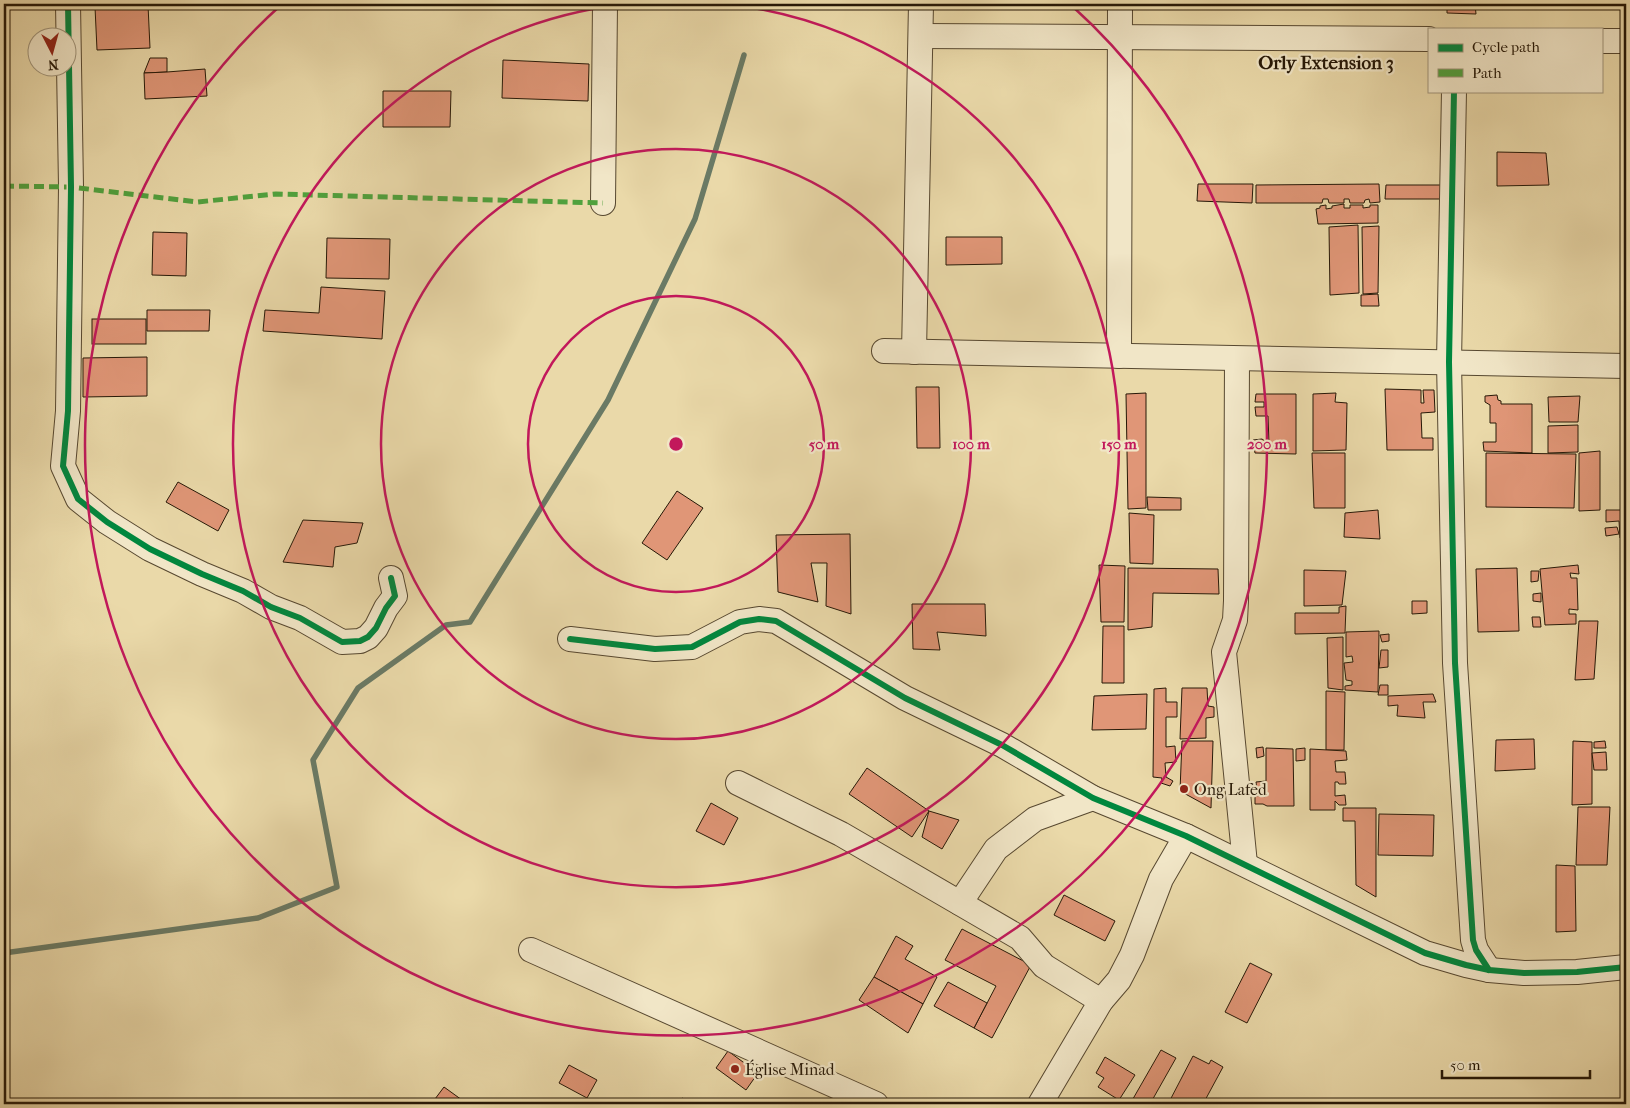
<svg xmlns="http://www.w3.org/2000/svg" width="1630" height="1108" font-family="'IM FELL French Canon',serif">
  <style>
    .lines { fill: none; stroke-linecap: round; stroke-linejoin: round }
    .stream { stroke: #6a7a65; stroke-width: 5.5 }
    .building { fill: #e09677; stroke: #261807 }
    .minor-casing { stroke: #574830; stroke-width: 26 }
    .minor { stroke: #f1e6c7; stroke-width: 24 }
    .quiet { stroke: #50a13d; stroke-width: 5; stroke-dasharray: 10 5; stroke-linecap: butt }
    .cycleway-casing { stroke: #f1e6c7; stroke-width: 9 }
    .cycleway { stroke: #00873e; stroke-width: 6 }
    .ring { fill: none; stroke: #c2185b; stroke-width: 2.5 }
    .poi-dot { fill: #8f2418; stroke: #f1e6c7; stroke-width: 2 }
    .labels { text-anchor: middle; stroke-width: 4.5; stroke-linejoin: round; paint-order: stroke }
    .poi-label { font-size: 16px; fill: #261807; stroke: #f1e6c7; text-anchor: start }
    .quarter-label { font-size: 19px; font-weight: bold; fill: #261807; stroke: #f1e6c7 }
    .centre { fill: #c2185b; stroke: #f1e6c7; stroke-width: 2.5 }
    .ring-label { font-size: 15px; text-anchor: middle; font-weight: bold; fill: #c2185b; stroke: #f1e6c7; stroke-width: 4.5; stroke-linejoin: round; paint-order: stroke }
  </style>
  <rect width="100%" height="100%" fill="#ead9a9"/>
  <filter id="stains"><feTurbulence type="fractalNoise" baseFrequency=".004" numOctaves="4"/><feColorMatrix values="0 0 0 0 .2 0 0 0 0 .09 0 0 0 0 .02 0 0 0 .5 -.17"/></filter>
  <radialGradient id="worn" r=".72"><stop offset=".6" stop-color="#630" stop-opacity="0"/><stop offset="1" stop-color="#630" stop-opacity=".3"/></radialGradient>
  <g class="lines">
    <polyline class="stream" points="4,953 258,918 337,887 313,760 358,688 446,625 470,622 608,400 695,219 744,55"/>
  </g>
  <g class="building">
    <polygon points="1447,4 1475,4 1476,14 1447,13"/>
    <polygon points="148,5 150,48 97,50 95,7"/>
    <polygon points="150,58 167,58 167,72 144,73"/>
    <polygon points="503,60 589,64 588,101 502,98"/>
    <polygon points="205,69 207,96 145,99 144,73 167,72"/>
    <polygon points="383,91 451,91 450,127 383,127"/>
    <polygon points="1497,152 1546,153 1549,185 1497,186"/>
    <polygon points="1198,184 1253,184 1252,203 1197,201"/>
    <polygon points="1379,184 1380,202 1370,203 1369,199 1365,200 1364,203 1350,203 1349,199 1344,199 1344,203 1329,203 1328,199 1323,199 1322,203 1256,203 1256,185"/>
    <polygon points="1386,185 1442,185 1443,199 1385,199"/>
    <polygon points="1344,204 1344,208 1350,208 1350,205 1363,205 1363,208 1370,207 1370,205 1378,205 1378,223 1318,224 1316,209 1320,208 1320,206 1326,205 1326,209 1332,208 1332,206"/>
    <polygon points="1358,225 1359,293 1330,295 1329,227"/>
    <polygon points="1379,226 1378,293 1363,294 1362,227"/>
    <polygon points="153,232 187,233 186,276 152,275"/>
    <polygon points="946,237 1002,237 1002,264 946,265"/>
    <polygon points="327,238 390,239 389,279 326,278"/>
    <polygon points="321,287 385,291 382,339 263,331 265,310 319,313"/>
    <polygon points="1378,294 1379,306 1361,306 1361,295"/>
    <polygon points="147,310 210,310 209,331 147,331"/>
    <rect x="92" y="319" width="54" height="25"/>
    <polygon points="147,357 147,396 83,397 83,358"/>
    <polygon points="916,387 939,387 940,448 917,448"/>
    <polygon points="1385,389 1421,390 1421,403 1424,403 1423,390 1434,390 1435,412 1421,413 1422,438 1433,438 1433,450 1387,450"/>
    <polygon points="1146,393 1146,508 1128,509 1126,394"/>
    <polygon points="1336,393 1335,402 1347,403 1346,450 1313,451 1313,394"/>
    <polygon points="1256,394 1296,394 1296,454 1255,453 1253,440 1262,439 1269,444 1268,416 1256,416 1255,407 1264,407 1264,402 1255,402"/>
    <polygon points="1497,395 1498,400 1501,401 1501,404 1532,404 1532,453 1484,451 1483,442 1496,442 1496,423 1490,423 1490,405 1485,402 1485,396"/>
    <polygon points="1580,396 1578,422 1549,422 1548,397"/>
    <polygon points="1578,425 1578,452 1548,453 1548,426"/>
    <polygon points="1600,451 1600,510 1579,511 1579,453"/>
    <polygon points="1312,453 1345,453 1345,508 1314,508"/>
    <polygon points="1486,453 1576,454 1574,508 1486,507"/>
    <polygon points="178,482 229,510 218,531 166,502"/>
    <polygon points="677,491 703,508 667,560 642,543"/>
    <polygon points="1625,496 1626,538 1620,538 1619,521 1606,522 1606,510 1625,510"/>
    <polygon points="1147,497 1181,498 1181,510 1148,510"/>
    <polygon points="1378,510 1380,539 1344,537 1345,513"/>
    <polygon points="1129,513 1154,515 1153,564 1130,563"/>
    <polygon points="303,520 363,523 357,543 335,547 333,567 283,562"/>
    <polygon points="1617,527 1619,534 1606,536 1605,528"/>
    <polygon points="850,534 851,614 826,606 827,563 811,563 818,602 778,592 776,535"/>
    <polygon points="1099,565 1125,566 1124,622 1101,622"/>
    <polygon points="1578,565 1579,574 1570,573 1571,578 1577,578 1578,610 1569,609 1569,614 1576,614 1576,624 1545,625 1540,569"/>
    <polygon points="1128,568 1218,569 1219,594 1153,593 1152,627 1128,630"/>
    <polygon points="1517,568 1519,631 1478,632 1476,569"/>
    <polygon points="1304,570 1346,571 1342,605 1304,606"/>
    <polygon points="1531,571 1539,571 1538,581 1531,582"/>
    <polygon points="1541,593 1541,602 1533,601 1533,594"/>
    <polygon points="1412,601 1427,601 1427,613 1412,614"/>
    <polygon points="912,604 985,604 986,636 937,632 940,650 913,649"/>
    <polygon points="1346,606 1345,633 1295,634 1295,613 1339,613 1339,607"/>
    <polygon points="1532,617 1540,617 1541,627 1533,627"/>
    <polygon points="1579,621 1598,621 1594,679 1575,680"/>
    <polygon points="1103,626 1124,626 1124,683 1102,683"/>
    <polygon points="1379,631 1378,692 1345,690 1345,686 1352,685 1352,681 1346,680 1344,663 1353,662 1352,656 1346,657 1346,632"/>
    <polygon points="1389,634 1389,641 1382,642 1380,635"/>
    <polygon points="1343,637 1343,690 1328,688 1327,638"/>
    <polygon points="1381,650 1388,650 1388,667 1379,668"/>
    <polygon points="1380,685 1388,685 1388,695 1378,695"/>
    <polygon points="1166,688 1166,702 1177,702 1177,717 1166,717 1166,747 1175,746 1176,762 1165,763 1166,777 1173,781 1170,786 1161,783 1162,778 1153,777 1154,689"/>
    <polygon points="1182,688 1207,688 1208,706 1214,707 1214,717 1206,718 1206,738 1180,739"/>
    <polygon points="1326,691 1345,692 1344,750 1326,750"/>
    <polygon points="1147,694 1146,729 1092,730 1094,696"/>
    <polygon points="1433,694 1436,702 1423,702 1425,718 1397,716 1398,705 1388,706 1388,696"/>
    <polygon points="1534,739 1535,769 1495,771 1496,740"/>
    <polygon points="1182,741 1213,741 1211,808 1180,791"/>
    <polygon points="1573,741 1592,742 1592,804 1572,805"/>
    <polygon points="1605,741 1606,748 1594,748 1594,742"/>
    <polygon points="1263,747 1264,756 1257,758 1256,748"/>
    <polygon points="1266,748 1293,749 1294,806 1267,806 1263,804 1255,804 1255,796 1263,795 1264,797 1266,796 1265,792 1257,792 1256,782 1266,781"/>
    <polygon points="1305,748 1305,760 1296,761 1296,749"/>
    <polygon points="1310,749 1346,751 1347,760 1335,761 1336,772 1345,772 1346,784 1339,784 1338,782 1335,782 1335,796 1345,795 1346,805 1339,805 1335,801 1335,810 1310,810"/>
    <polygon points="1606,752 1607,770 1594,770 1592,753"/>
    <polygon points="867,768 929,811 912,837 849,794"/>
    <polygon points="711,803 738,818 724,845 696,831"/>
    <polygon points="1578,807 1610,807 1607,865 1576,865"/>
    <polygon points="1343,808 1376,808 1376,897 1356,885 1355,821 1343,821"/>
    <polygon points="929,811 959,820 942,849 922,837"/>
    <polygon points="1379,814 1434,815 1433,856 1378,855"/>
    <polygon points="1556,865 1575,866 1576,931 1556,932"/>
    <polygon points="1064,895 1115,921 1105,941 1054,915"/>
    <polygon points="962,929 1031,965 992,1038 974,1028 996,986 945,960"/>
    <polygon points="896,936 913,946 905,959 937,977 923,1004 874,977"/>
    <polygon points="1250,963 1272,974 1247,1023 1225,1012"/>
    <polygon points="874,977 923,1004 908,1033 859,1000"/>
    <polygon points="948,982 987,1003 974,1028 934,1006"/>
    <polygon points="1161,1050 1176,1058 1150,1104 1130,1104"/>
    <polygon points="728,1051 758,1073 746,1090 716,1068"/>
    <polygon points="1193,1056 1209,1064 1211,1060 1223,1067 1203,1104 1168,1104"/>
    <polygon points="1105,1057 1135,1075 1119,1100 1098,1087 1104,1078 1096,1073"/>
    <polygon points="569,1065 597,1080 587,1098 559,1083"/>
    <polygon points="444,1087 462,1100 459,1104 443,1104 435,1099"/>
    <polygon points="682,1098 694,1104 678,1104"/>
  </g>
  <g class="lines">
    <g class="minor-casing">
      <g id="minor">
        <polyline points="68,4 71,187 68,411 63,466 78,499 107,522 150,549 202,574 243,591 271,607 300,618 342,642 360,641 368,637 376,628 386,608 395,596 391,578"/>
        <polyline points="921,36 1429,39"/>
        <polyline points="1601,41 1626,41"/>
        <polyline points="1454,91 1449,362 1455,663 1473,940 1476,950 1489,970"/>
        <polyline points="603,203 605,4"/>
        <polyline points="884,351 1626,366"/>
        <polyline points="914,352 921,4"/>
        <polyline points="1119,356 1120,4"/>
        <polyline points="1237,359 1236,601 1235,620 1224,652 1245,864"/>
        <polyline points="570,639 655,649 692,647 740,622 759,619 776,621 905,698 1002,745 1093,798 1186,836 1425,953 1466,965 1489,970 1524,973 1577,972 1626,967"/>
        <polyline points="738,783 841,834 1020,938 1044,966 1101,1001"/>
        <polyline points="960,903 996,849 1035,819 1093,798"/>
        <polyline points="531,950 876,1104"/>
        <polyline points="1040,1104 1101,1001 1119,980 1132,955 1161,879 1186,836"/>
      </g>
    </g>
    <use href="#minor" class="minor"/>
    <polyline class="quiet" points="4,186 71,187 197,202 276,194 603,203"/>
    <g class="cycleway-casing">
      <g id="cycleway">
        <polyline points="68,4 71,187 68,411 63,466 78,499 107,522 150,549 202,574 243,591 271,607 300,618 342,642 360,641 368,637 376,628 386,608 395,596 391,578"/>
        <polyline points="1454,91 1449,362 1455,663 1473,940 1476,950 1489,970"/>
        <polyline points="570,639 655,649 692,647 740,622 759,619 776,621 905,698 1002,745 1093,798 1186,836 1425,953 1466,965 1489,970 1524,973 1577,972 1626,967"/>
      </g>
    </g>
    <use href="#cycleway" class="cycleway"/>
  </g>
  <g class="ring">
    <circle cx="676" cy="444" r="148"/>
    <circle cx="676" cy="444" r="295"/>
    <path d="M726 4A443 443 0 1 1 626 4"/>
    <path d="M1071 5A591 591 0 1 1 281 5"/>
  </g>
  <g class="poi-dot">
    <circle cx="1184" cy="789" r="5"/>
    <circle cx="735" cy="1069" r="5"/>
  </g>
  <g class="labels">
    <g class="poi-label">
      <text x="1194" y="795">Ong Lafed</text>
      <text x="745" y="1075">Église Minad</text>
    </g>
    <g class="quarter-label">
      <text x="1326" y="69">Orly Extension 3</text>
    </g>
  </g>
  <circle cx="676" cy="444" r="8" class="centre"/>
  <g class="ring-label">
    <text x="824" y="449">50 m</text>
    <text x="971" y="449">100 m</text>
    <text x="1119" y="449">150 m</text>
    <text x="1267" y="449">200 m</text>
  </g>
  <rect width="1630" height="1108" fill="none" stroke="#ead9a9" stroke-width="20"/>
  <rect x="5" y="5" width="1620" height="1098" fill="none" stroke="#261807" stroke-width="2.5"/>
  <rect x="10" y="10" width="1610" height="1088" fill="none" stroke="#261807"/>
  <rect x="1428" y="28" width="175" height="65" fill="#f1e6c7" stroke="#a0947a"/>
  <rect x="1438" y="44" width="25" height="8" fill="#00873e" stroke="#a0947a"/>
  <text x="1472" y="52" font-size="15" fill="#261807">Cycle path</text>
  <rect x="1438" y="69" width="25" height="8" fill="#50a13d" stroke="#a0947a"/>
  <text x="1472" y="78" font-size="15" fill="#261807">Path</text>
  <g transform="translate(52 52) rotate(174)"><circle r="24" fill="#f1e6c7" stroke="#a0947a"/>
  <path d="M0-4L9 19L0 12L-9 19Z" fill="#8f2418"/>
  <text y="-8" font-size="14" font-weight="bold" text-anchor="middle" fill="#261807">N</text>
  </g>
  <path d="M1442 1070v8h148v-8" fill="none" stroke="#261807" stroke-width="2.5"/>
  <text x="1450" y="1070" font-size="15" fill="#261807" stroke="#f1e6c7" stroke-width="4" paint-order="stroke">50 m</text>
  <rect width="100%" height="100%" filter="url(#stains)"/>
  <rect width="100%" height="100%" fill="url(#worn)"/>
</svg>
